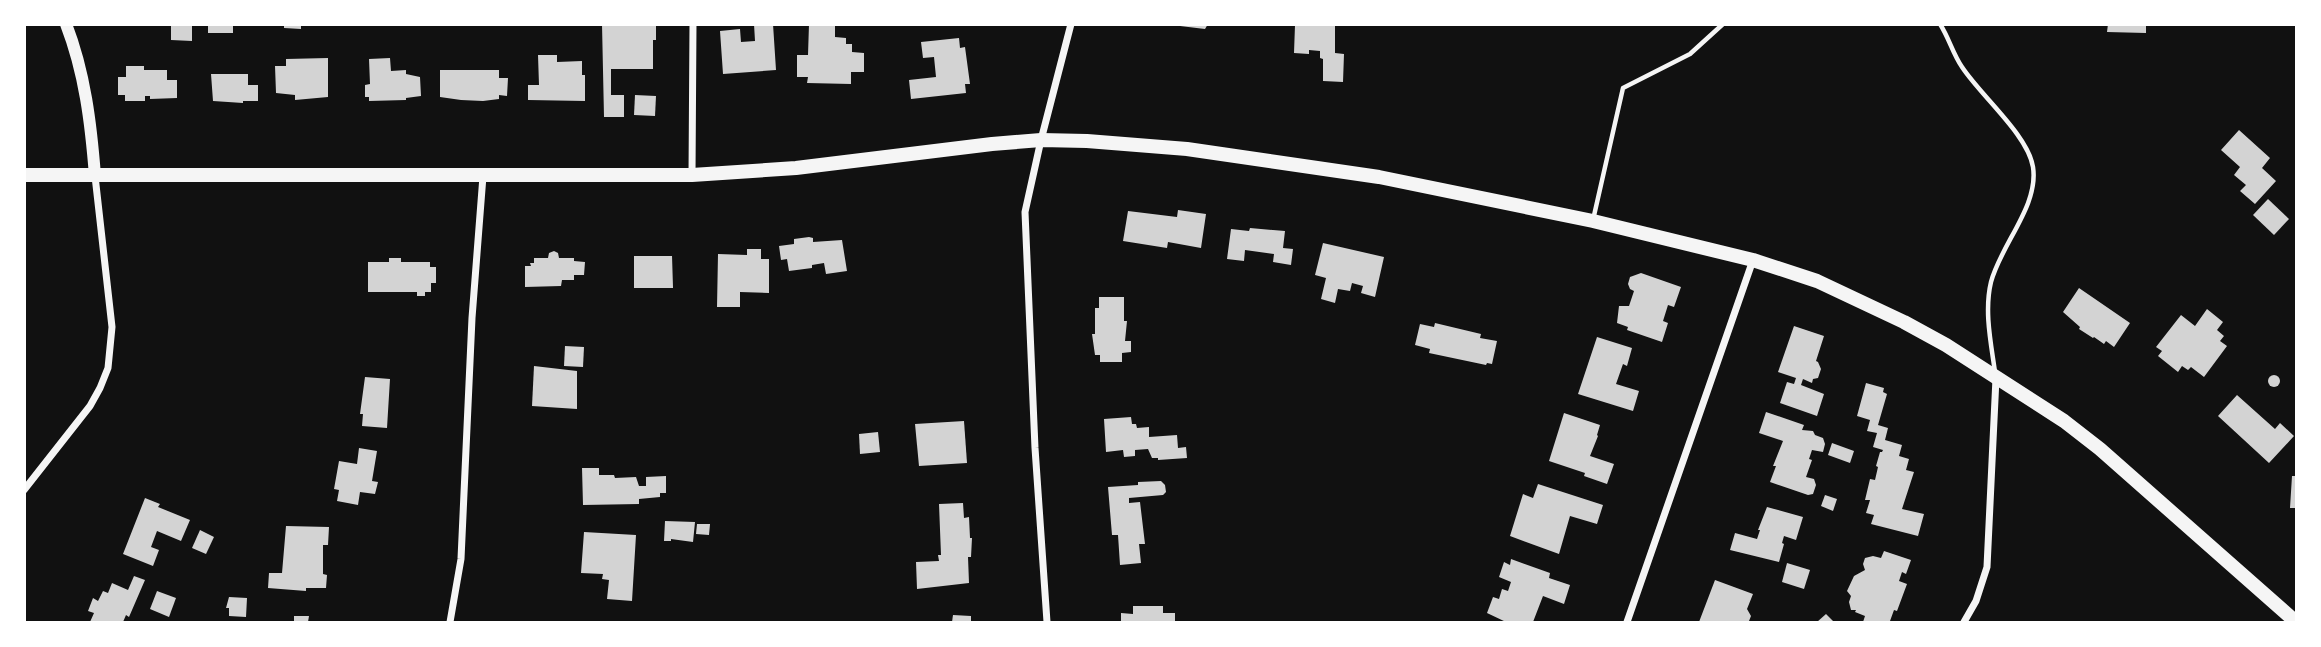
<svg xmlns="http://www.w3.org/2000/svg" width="2321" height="647" font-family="'PT Sans Narrow',sans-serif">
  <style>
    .building { fill: #d3d3d3 }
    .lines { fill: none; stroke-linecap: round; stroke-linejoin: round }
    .service { stroke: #f5f5f5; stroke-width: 4.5 }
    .minor { stroke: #f5f5f5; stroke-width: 7 }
    .tertiary { stroke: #f5f5f5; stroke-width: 12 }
    .secondary { stroke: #f5f5f5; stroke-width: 14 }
  </style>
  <rect width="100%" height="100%" fill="#111"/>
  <g class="building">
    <polygon points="171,24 192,24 192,41 171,40"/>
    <rect x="208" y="24" width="25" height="9"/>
    <polygon points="284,24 301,24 301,29 284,28"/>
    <polygon points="602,24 656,24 656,40 653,40 653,69 611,69 611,95 624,95 624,117 604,117"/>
    <polygon points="754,24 773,24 776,70 723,74 720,31 740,29 741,42 755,41"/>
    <polygon points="809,24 835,24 835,37 846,38 846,44 852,44 852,52 864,53 864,72 851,72 851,84 807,83 808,77 797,77 797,55 808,55"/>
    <polygon points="1180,24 1208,24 1205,29 1180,26"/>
    <polygon points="2108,24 2146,24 2146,33 2107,32"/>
    <polygon points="1295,25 1335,26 1335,53 1344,54 1343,82 1323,81 1323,59 1320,58 1320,51 1309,50 1309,54 1294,53"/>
    <polygon points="959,38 960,48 965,47 970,84 965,84 966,93 911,99 909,80 936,77 934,57 923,58 921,42"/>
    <polygon points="538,55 557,55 557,62 582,61 582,75 585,75 585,101 528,100 528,85 539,85"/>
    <polygon points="328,58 328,97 295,100 295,95 276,93 275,66 286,66 286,59"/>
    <polygon points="390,58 391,71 406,70 406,74 420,77 421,96 406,98 406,100 369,101 369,97 365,97 365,85 370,84 369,59"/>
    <polygon points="126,66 144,66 144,70 167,70 167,80 177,80 177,98 150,99 150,96 145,96 145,101 125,101 125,95 118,95 118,77 126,77"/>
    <polygon points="440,70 499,70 499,78 508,78 507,96 499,95 499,99 483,101 461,100 440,97"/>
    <polygon points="211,74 248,74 248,85 258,85 258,101 243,101 243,103 213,101"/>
    <polygon points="635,95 656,96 655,116 634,115"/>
    <polygon points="2239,130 2270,158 2262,168 2276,181 2255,204 2240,191 2246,185 2234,175 2240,167 2221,150"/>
    <polygon points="2268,199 2289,219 2274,235 2253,215"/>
    <polygon points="1178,210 1206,214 1201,248 1168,242 1167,248 1123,241 1128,211 1177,217"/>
    <polygon points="1250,228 1285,231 1283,248 1293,249 1291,265 1273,262 1274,254 1245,250 1244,261 1227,259 1231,229 1249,231"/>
    <polygon points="809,237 813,238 813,242 842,240 847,271 826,274 824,263 812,265 812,268 789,271 787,259 781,260 779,246 794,244 794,239"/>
    <polygon points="1323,243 1384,257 1375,297 1361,293 1363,286 1352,283 1350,291 1338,289 1335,303 1321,299 1326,278 1315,275"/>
    <polygon points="747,249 761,249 761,259 769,259 769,293 740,292 740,307 717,307 718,254 747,255"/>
    <polygon points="554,251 558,253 559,258 574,258 574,261 585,262 584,275 574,275 574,280 562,280 561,286 525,287 525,266 531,266 530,263 534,263 534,258 548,258 549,253"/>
    <polygon points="634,256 672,256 673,288 634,288"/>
    <polygon points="389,258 401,258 401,262 430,262 430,267 436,267 436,283 431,283 431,292 425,292 425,296 417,296 417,292 368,292 368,262 389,262"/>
    <polygon points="1641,273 1681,287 1674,307 1668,305 1663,321 1668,323 1662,342 1627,330 1628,327 1617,323 1619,306 1629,306 1634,291 1630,289 1628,284 1630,277"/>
    <polygon points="2079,288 2130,323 2114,347 2106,341 2104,344 2094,337 2093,338 2079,329 2080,327 2063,312"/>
    <polygon points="1099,297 1124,297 1124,321 1127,321 1125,341 1131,341 1131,352 1122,353 1122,362 1100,362 1100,355 1095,355 1092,334 1095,334 1095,308 1099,308"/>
    <polygon points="2207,309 2223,322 2217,330 2224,336 2220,341 2227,346 2204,377 2191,367 2188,370 2182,366 2178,372 2158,356 2162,351 2156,347 2181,315 2195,326"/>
    <polygon points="1435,323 1481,334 1480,338 1497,341 1492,364 1487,363 1486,365 1429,353 1430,349 1415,345 1420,324 1434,327"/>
    <polygon points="1794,326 1824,336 1816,361 1818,362 1821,369 1818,378 1813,379 1812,383 1803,379 1801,385 1824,394 1817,416 1780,403 1787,382 1794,384 1796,378 1778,372"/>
    <polygon points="1597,337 1632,348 1627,366 1623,364 1616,384 1639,391 1633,411 1578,394"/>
    <polygon points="565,346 584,347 583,367 564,366"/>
    <polygon points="534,366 577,371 577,409 532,406"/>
    <circle cx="2274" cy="381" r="6"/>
    <polygon points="365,377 390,379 387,428 362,426 363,414 360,414"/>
    <polygon points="1866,383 1884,388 1883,392 1887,394 1878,425 1888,428 1885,440 1902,445 1899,456 1909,459 1906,470 1914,472 1902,509 1924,514 1918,536 1871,524 1874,515 1866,513 1870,500 1865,500 1870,479 1875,480 1878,467 1876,466 1880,452 1882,452 1883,450 1873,447 1877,433 1867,431 1870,420 1857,416"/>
    <polygon points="2237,395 2275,429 2280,423 2294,436 2269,463 2218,416"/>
    <polygon points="1766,412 1804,425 1802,430 1813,431 1815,435 1823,438 1825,444 1823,452 1812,450 1809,459 1812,460 1806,477 1814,479 1816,485 1813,494 1808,495 1770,482 1776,466 1773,466 1783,441 1759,433"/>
    <polygon points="1564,413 1600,425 1597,435 1598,436 1590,456 1614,464 1607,484 1584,476 1585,473 1549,461"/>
    <polygon points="1131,417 1132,424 1136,424 1137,428 1149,427 1149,437 1177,435 1178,448 1186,447 1187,458 1158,460 1158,458 1152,458 1148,449 1135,450 1135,456 1124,457 1123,450 1106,452 1104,419"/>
    <polygon points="964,421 967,463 919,466 915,424"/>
    <polygon points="878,432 880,452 860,454 859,434"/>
    <polygon points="1832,443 1854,451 1850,463 1828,455"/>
    <polygon points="359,448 377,451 372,481 378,482 375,494 360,492 358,505 337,501 339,490 334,489 339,461 357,464"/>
    <polygon points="582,468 599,468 599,475 614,475 615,478 636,477 639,486 646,486 646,477 666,476 666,493 660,493 660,497 639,499 639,504 583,505"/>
    <polygon points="2292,476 2296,476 2296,508 2290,508"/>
    <polygon points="1161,481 1165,485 1166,492 1163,495 1129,498 1129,503 1140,502 1145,544 1139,544 1141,563 1120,565 1118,535 1112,535 1108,487 1138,485 1138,482"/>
    <polygon points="1538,484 1603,505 1597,524 1570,516 1559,554 1510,536 1523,494 1533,498"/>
    <polygon points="1825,495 1837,499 1833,511 1821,506"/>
    <polygon points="145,498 160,504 158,507 190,520 181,541 157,531 151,547 159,550 153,566 123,554"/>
    <polygon points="963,503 964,518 969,517 970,538 972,538 971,557 968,557 969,583 917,589 916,562 939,561 938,555 941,555 939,504"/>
    <polygon points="1767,507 1803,517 1796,540 1784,536 1782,543 1784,544 1779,562 1730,550 1735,533 1757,539 1760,530 1758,530"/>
    <polygon points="665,521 695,522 693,542 671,539 671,541 664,541"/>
    <polygon points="697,524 710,524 709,535 696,534"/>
    <polygon points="286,526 329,527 328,545 323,545 323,574 327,575 326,588 306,588 306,591 268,588 269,573 282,573"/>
    <polygon points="200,530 214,537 206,554 192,548"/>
    <polygon points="584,532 636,535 632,601 607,599 609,580 602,579 603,574 581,573"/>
    <polygon points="1884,551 1911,560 1906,574 1902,572 1899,581 1907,584 1897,611 1894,610 1890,621 1863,622 1865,616 1855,612 1856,610 1851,610 1849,602 1851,596 1847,591 1854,576 1865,570 1863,564 1865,558 1873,556 1881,558"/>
    <polygon points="1511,559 1550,573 1549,578 1570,585 1564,604 1543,596 1533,622 1506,622 1487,613 1493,597 1499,599 1502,589 1508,591 1511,582 1499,577 1504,562 1510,565"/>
    <polygon points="1787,563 1810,570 1804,589 1782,582"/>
    <polygon points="134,576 145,580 129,617 126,615 123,622 90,622 94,613 88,611 93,598 98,601 103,591 108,593 112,583 128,590"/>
    <polygon points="1715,580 1753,594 1747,609 1751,616 1749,621 1699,622"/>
    <polygon points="157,591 176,598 169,617 150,609"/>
    <polygon points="229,597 247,598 246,617 229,616 229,608 226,608"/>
    <polygon points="1133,606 1163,606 1163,613 1175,613 1175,622 1121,622 1121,613 1133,614"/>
    <polygon points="1826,614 1834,622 1817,622"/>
    <polygon points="953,615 971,616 971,622 952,622"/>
    <polygon points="294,616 309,616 308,622 294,622"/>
  </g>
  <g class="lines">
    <g class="service">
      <path d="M1940,24C1949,38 1953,54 1962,67C1981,96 2028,135 2033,167C2039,206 2001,244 1991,282C1984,311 1991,343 1995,372"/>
      <polyline points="1593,220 1623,88 1690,54 1723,24"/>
    </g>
    <g class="minor">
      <polyline points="692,175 693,24"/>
      <polyline points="24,490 90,406 100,388 108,368 112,327 95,176"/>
      <polyline points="450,622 461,559 472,318 483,176"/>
      <polyline points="1047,622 1035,448 1025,212 1041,140 1071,24"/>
      <polyline points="1627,622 1753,260"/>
      <polyline points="1964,622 1976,601 1987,567 1996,378"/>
    </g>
    <path class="tertiary" d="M66,24C85,73 91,124 95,176"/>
    <polyline class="secondary" points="24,175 692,175 796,168 992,144 1041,140 1087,141 1187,149 1379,177 1593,221 1753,260 1817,281 1904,322 1946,345 2064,421 2100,449 2296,622"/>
  </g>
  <rect width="2321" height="647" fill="none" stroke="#ffffff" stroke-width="52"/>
</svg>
